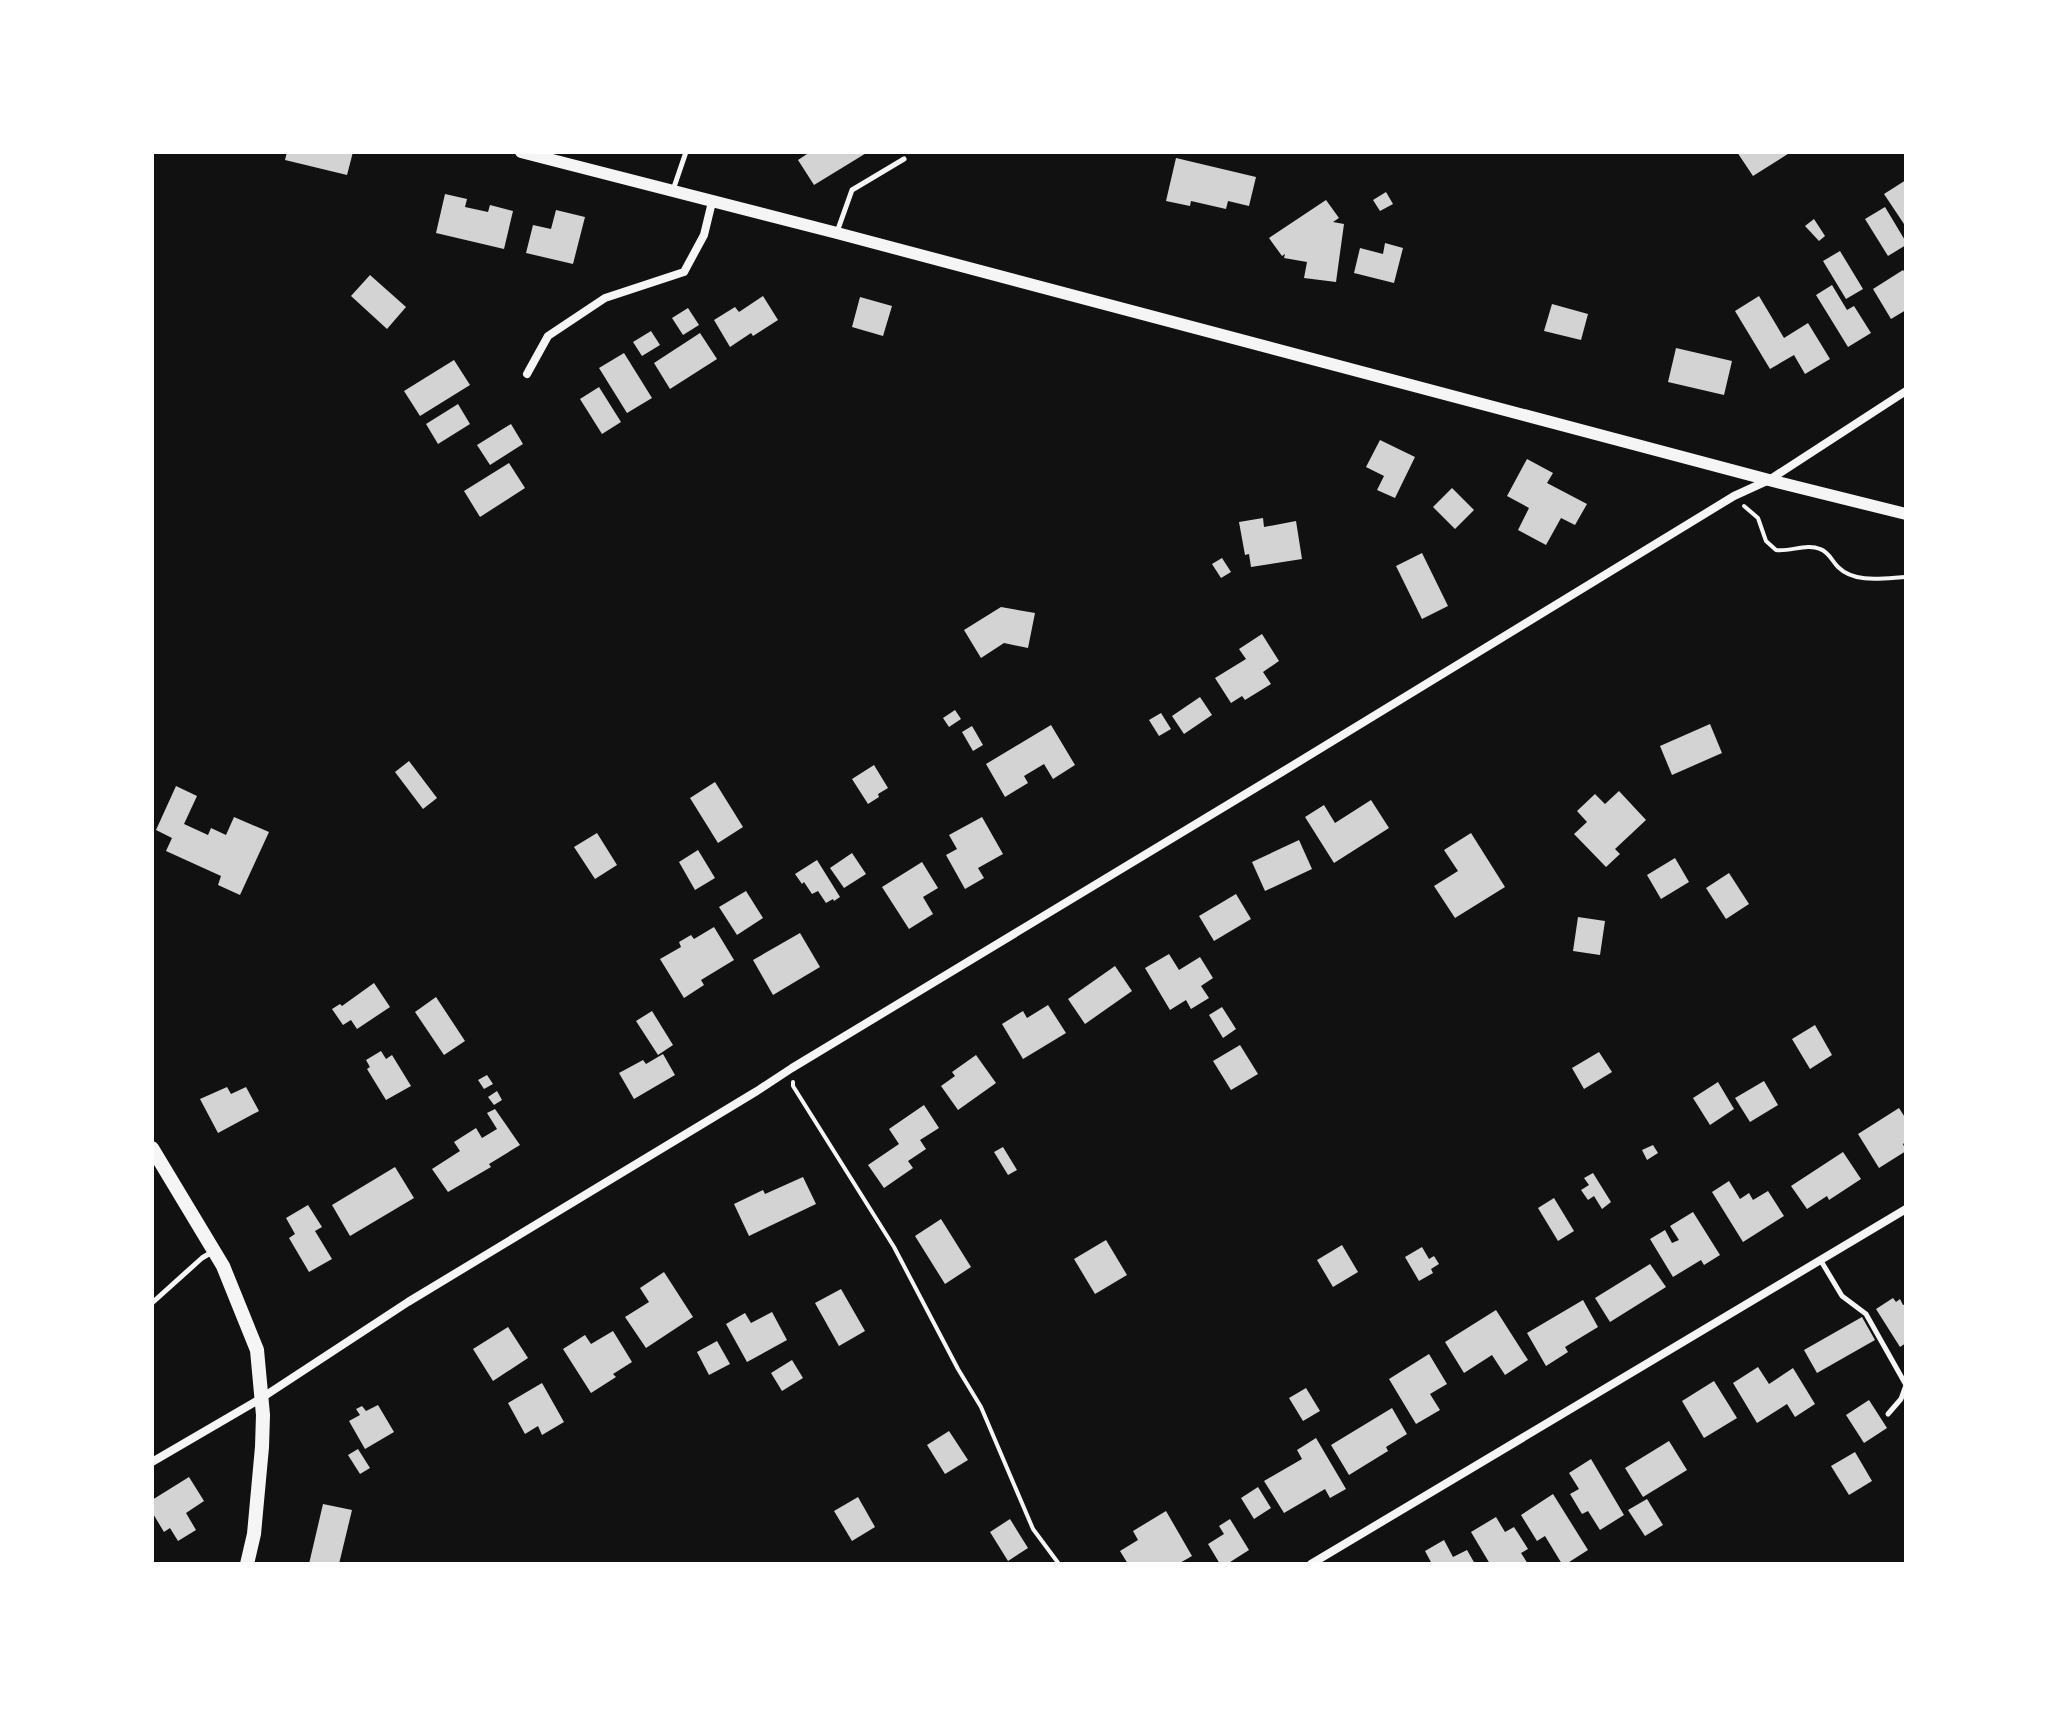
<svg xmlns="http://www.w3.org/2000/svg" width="2058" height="1716" font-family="'Public Sans',sans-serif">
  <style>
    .building { fill: #d3d3d3 }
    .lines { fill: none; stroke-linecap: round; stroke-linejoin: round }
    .path { stroke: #f5f5f5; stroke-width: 4 }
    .service { stroke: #f5f5f5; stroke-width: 5 }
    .minor { stroke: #f5f5f5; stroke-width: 8 }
    .tertiary { stroke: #f5f5f5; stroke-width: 12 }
    .secondary { stroke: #f5f5f5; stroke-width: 14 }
  </style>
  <rect width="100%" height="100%" fill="#111"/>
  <g class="building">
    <polygon points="287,152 353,152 347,175 285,160"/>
    <polygon points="810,152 868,152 814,185 798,160"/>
    <polygon points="1737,152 1791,152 1753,176"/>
    <polygon points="1176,158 1256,177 1249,206 1228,201 1226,209 1191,201 1190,206 1166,201"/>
    <polygon points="1906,180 1906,227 1884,194"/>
    <polygon points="1386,192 1393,204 1380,211 1373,200"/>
    <polygon points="445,194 467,199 465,207 488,212 490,205 513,211 504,249 436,233"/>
    <polygon points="1326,200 1339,218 1333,222 1344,224 1336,282 1304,278 1307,262 1284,258 1285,254 1282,256 1269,238"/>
    <polygon points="1885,207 1906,242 1906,245 1888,256 1865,219"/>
    <polygon points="556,210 585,217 573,264 526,253 533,225 551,229"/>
    <polygon points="1814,219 1825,236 1819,241 1805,226"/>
    <polygon points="1385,243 1403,248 1394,283 1354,273 1360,248 1383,254"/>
    <polygon points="1840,251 1863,289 1846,299 1823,261"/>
    <polygon points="1903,270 1906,274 1906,310 1891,319 1873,289"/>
    <polygon points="370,275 406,307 387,329 351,296"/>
    <polygon points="1832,285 1847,310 1854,306 1871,333 1848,347 1816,295"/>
    <polygon points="763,296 778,320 753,336 751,333 730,347 714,320 735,307 739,312"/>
    <polygon points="1759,296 1784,338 1808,323 1830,359 1805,374 1794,355 1770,369 1735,311"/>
    <polygon points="860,297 892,306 883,336 852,327"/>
    <polygon points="1552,304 1588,314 1581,340 1544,331"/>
    <polygon points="688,308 699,325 683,335 672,318"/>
    <polygon points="651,331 660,345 642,356 633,342"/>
    <polygon points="700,333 717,359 670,389 654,363"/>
    <polygon points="1676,348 1732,361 1724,395 1668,382"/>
    <polygon points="624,353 652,398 627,413 599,368"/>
    <polygon points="454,360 470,385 420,416 404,391"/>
    <polygon points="599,387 621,422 602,434 580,399"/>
    <polygon points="458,404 470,424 438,444 426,424"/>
    <polygon points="511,424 523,444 490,465 477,445"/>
    <polygon points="1380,440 1415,457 1395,498 1377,490 1384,476 1366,467"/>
    <polygon points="1527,459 1553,473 1547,483 1587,504 1575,525 1561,518 1546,545 1518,530 1529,508 1507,496"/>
    <polygon points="509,463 525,488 480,517 464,491"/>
    <polygon points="1452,488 1474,510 1455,529 1433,507"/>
    <polygon points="1263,518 1264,527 1296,521 1302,559 1251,567 1249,554 1245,555 1239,522"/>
    <polygon points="1422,553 1448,606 1422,619 1396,566"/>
    <polygon points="1222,558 1231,572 1221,578 1212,564"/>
    <polygon points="1001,607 1035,613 1028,648 1004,643 981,658 964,630"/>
    <polygon points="1262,634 1279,661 1263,672 1271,684 1245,700 1242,696 1231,703 1215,678 1246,659 1239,649"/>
    <polygon points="1200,697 1212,715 1184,734 1172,716"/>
    <polygon points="955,710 961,719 949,727 943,718"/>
    <polygon points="1161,713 1171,729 1159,736 1149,720"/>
    <polygon points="1710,724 1722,753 1672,775 1660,746"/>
    <polygon points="1051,725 1075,765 1053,779 1044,764 1024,776 1028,783 1005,797 986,764"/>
    <polygon points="972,726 983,745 973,751 962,732"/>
    <polygon points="409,761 437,798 423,809 395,772"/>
    <polygon points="874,765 888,788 878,794 879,797 868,804 852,779"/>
    <polygon points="715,782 743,827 718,843 690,798"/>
    <polygon points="176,786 197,796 184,824 208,835 211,828 226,835 234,817 269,832 240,895 218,885 221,876 166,851 172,838 156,830"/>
    <polygon points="1619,791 1646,820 1615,849 1620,854 1606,867 1574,834 1587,822 1577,811 1595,794 1605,804"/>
    <polygon points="1371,800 1389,828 1334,863 1305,817 1324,805 1335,823"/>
    <polygon points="982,817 1003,854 978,868 984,878 965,889 946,855 957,849 949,835"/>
    <polygon points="597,833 617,865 595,879 574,847"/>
    <polygon points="1471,833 1505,887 1455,918 1434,886 1458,871 1444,850"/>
    <polygon points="1299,840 1312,869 1265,891 1252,862"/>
    <polygon points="698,850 715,878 695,890 679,862"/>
    <polygon points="852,853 866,874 844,888 830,868"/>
    <polygon points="1675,858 1689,882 1661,899 1647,875"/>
    <polygon points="817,860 840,897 834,901 833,899 826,903 818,891 812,894 804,882 802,884 795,874"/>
    <polygon points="922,862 938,888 923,897 933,914 909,929 882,887"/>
    <polygon points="1729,873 1749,904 1726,919 1706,888"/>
    <polygon points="746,891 763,918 737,935 719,907"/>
    <polygon points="1236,894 1251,919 1214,941 1199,916"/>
    <polygon points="1578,917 1605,921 1600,955 1573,951"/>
    <polygon points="714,927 734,960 701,980 704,985 684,998 660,959 681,947 679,942 691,935 694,939"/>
    <polygon points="800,933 820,967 773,995 753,960"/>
    <polygon points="1169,954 1179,970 1200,957 1213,978 1201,986 1209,998 1191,1009 1186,1000 1170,1010 1145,968"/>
    <polygon points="1115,966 1132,991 1085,1024 1068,999"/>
    <polygon points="374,983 390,1007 357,1029 351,1020 343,1025 332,1009 340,1004 342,1006"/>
    <polygon points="436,997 465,1041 444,1055 415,1012"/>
    <polygon points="1048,1005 1066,1033 1023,1059 1002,1024 1023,1011 1027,1018"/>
    <polygon points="1222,1007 1236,1029 1223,1038 1209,1015"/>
    <polygon points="652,1011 673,1045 658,1055 636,1021"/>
    <polygon points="1815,1025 1832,1055 1810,1069 1792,1039"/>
    <polygon points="1240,1045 1258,1074 1231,1090 1213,1061"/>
    <polygon points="381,1051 386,1059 392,1055 411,1086 386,1100 367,1069 370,1067 366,1060"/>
    <polygon points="1599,1052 1612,1072 1584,1089 1572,1068"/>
    <polygon points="663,1054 675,1075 634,1099 619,1073 643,1060 646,1064"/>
    <polygon points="976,1055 996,1083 958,1110 941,1086 955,1076 952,1072"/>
    <polygon points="487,1075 493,1084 484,1089 478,1080"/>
    <polygon points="1764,1081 1778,1105 1750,1122 1735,1098"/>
    <polygon points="1718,1082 1734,1109 1710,1125 1693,1098"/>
    <polygon points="227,1087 231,1094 246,1087 259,1111 218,1133 200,1099"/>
    <polygon points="497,1091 502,1100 494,1105 488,1097"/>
    <polygon points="924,1105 939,1128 920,1140 926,1149 908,1161 913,1168 884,1188 868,1165 899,1144 889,1129"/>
    <polygon points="1899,1108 1906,1119 1906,1142 1903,1144 1906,1151 1879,1168 1858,1134"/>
    <polygon points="495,1109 520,1145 489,1164 491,1167 448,1192 432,1169 460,1151 454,1142 476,1128 482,1138 497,1129 487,1113"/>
    <polygon points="1653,1145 1658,1153 1647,1160 1642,1150"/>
    <polygon points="1003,1147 1017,1170 1008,1175 994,1152"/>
    <polygon points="1843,1152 1861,1179 1829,1200 1827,1196 1807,1209 1791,1186"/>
    <polygon points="395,1167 414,1198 350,1236 332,1205"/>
    <polygon points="1593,1173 1611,1202 1602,1209 1594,1196 1588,1200 1581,1190 1589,1185 1584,1178"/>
    <polygon points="803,1177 816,1204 749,1236 734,1204 763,1190 765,1194"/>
    <polygon points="1729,1181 1740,1199 1749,1193 1753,1200 1768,1191 1784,1216 1743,1242 1712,1192"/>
    <polygon points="1554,1198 1574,1231 1558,1241 1538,1208"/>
    <polygon points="308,1205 322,1227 315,1231 332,1259 309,1272 289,1238 295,1234 286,1218"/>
    <polygon points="1693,1212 1720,1255 1704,1265 1701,1260 1673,1277 1650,1239 1665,1230 1672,1243 1679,1240 1670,1226"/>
    <polygon points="941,1219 971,1267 945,1284 915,1236"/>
    <polygon points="1106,1240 1127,1275 1095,1294 1074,1259"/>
    <polygon points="1342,1245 1358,1272 1333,1287 1317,1260"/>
    <polygon points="1422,1247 1429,1259 1434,1256 1439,1264 1431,1269 1433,1273 1419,1281 1405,1257"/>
    <polygon points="1650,1264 1666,1287 1610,1322 1595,1298"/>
    <polygon points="664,1272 693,1317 646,1348 625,1317 649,1302 640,1288"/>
    <polygon points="841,1289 865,1331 839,1346 815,1303"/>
    <polygon points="1893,1298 1896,1302 1900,1299 1903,1305 1906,1304 1906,1343 1900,1347 1876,1309"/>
    <polygon points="1583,1300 1598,1327 1565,1347 1568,1352 1546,1366 1527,1333"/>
    <polygon points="1496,1310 1528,1360 1505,1375 1492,1355 1464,1373 1445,1342"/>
    <polygon points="772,1312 787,1340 747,1362 726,1324 745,1313 751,1323"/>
    <polygon points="1862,1317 1875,1340 1817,1373 1804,1350"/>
    <polygon points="508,1327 528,1358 493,1381 473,1349"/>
    <polygon points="613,1331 632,1362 613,1374 616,1377 591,1393 563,1349 585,1335 591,1344"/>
    <polygon points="717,1341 730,1364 709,1375 697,1352"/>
    <polygon points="1429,1354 1447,1384 1430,1394 1440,1410 1416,1424 1389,1379"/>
    <polygon points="792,1360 803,1378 782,1391 771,1373"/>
    <polygon points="1758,1367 1769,1384 1793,1368 1815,1404 1795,1417 1787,1404 1757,1423 1733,1383"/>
    <polygon points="1714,1381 1737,1418 1704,1438 1682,1401"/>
    <polygon points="542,1383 564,1422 542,1435 538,1426 525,1434 508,1403"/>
    <polygon points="1306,1388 1320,1411 1303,1421 1289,1398"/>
    <polygon points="1869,1400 1887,1428 1864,1443 1846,1415"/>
    <polygon points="378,1405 394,1432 365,1449 349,1421 360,1415 356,1409 362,1406 366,1411"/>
    <polygon points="1392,1408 1407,1434 1386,1447 1388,1451 1349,1475 1331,1445"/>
    <polygon points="949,1431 968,1460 945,1474 927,1445"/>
    <polygon points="1316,1438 1346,1489 1330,1498 1325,1489 1284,1513 1264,1481 1302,1459 1297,1450"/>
    <polygon points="1669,1441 1687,1470 1643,1497 1625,1468"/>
    <polygon points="358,1449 370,1468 360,1474 348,1455"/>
    <polygon points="1855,1452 1872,1481 1849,1495 1831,1466"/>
    <polygon points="1591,1459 1624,1515 1600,1530 1588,1511 1582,1514 1570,1494 1579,1489 1569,1473"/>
    <polygon points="189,1477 204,1501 186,1513 196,1530 178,1541 170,1528 164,1532 152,1512 152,1500"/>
    <polygon points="1258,1487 1271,1508 1254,1519 1241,1498"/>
    <polygon points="1553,1494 1588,1550 1566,1564 1562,1564 1545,1536 1537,1541 1521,1515"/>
    <polygon points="858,1497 875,1527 852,1541 834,1511"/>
    <polygon points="1647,1499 1663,1525 1645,1536 1628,1510"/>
    <polygon points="323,1504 352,1510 339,1564 309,1564"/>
    <polygon points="1166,1511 1192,1556 1178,1564 1128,1564 1120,1551 1138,1540 1133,1531"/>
    <polygon points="1496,1517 1505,1532 1514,1527 1528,1549 1521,1553 1528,1564 1490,1564 1471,1532"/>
    <polygon points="1010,1519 1028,1548 1008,1561 990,1532"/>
    <polygon points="1230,1519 1249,1550 1227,1564 1220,1564 1208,1544 1224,1534 1219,1526"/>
    <polygon points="1444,1540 1453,1557 1467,1550 1475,1564 1432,1564 1425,1551"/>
  </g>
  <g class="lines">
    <g class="path">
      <path d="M1744,506L1758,518L1766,541L1776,550C1790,552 1807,543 1820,549C1829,552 1832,561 1838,567C1855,584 1885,578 1906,577"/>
      <polyline points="793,1082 793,1086 894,1247 958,1369 981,1407 1033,1529 1059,1564"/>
    </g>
    <g class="service">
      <polyline points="673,190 686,152"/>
      <polyline points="837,232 852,190 904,159"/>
      <polyline points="1821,1261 1842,1296 1866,1314 1906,1385"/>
      <polyline points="152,1303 202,1258 212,1252"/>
      <polyline points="1888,1414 1901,1399 1906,1385"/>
    </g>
    <g class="minor">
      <polyline points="527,374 548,336 605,298 684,272 704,235 712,202"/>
      <polyline points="152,1462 260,1399 408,1302 757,1091 792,1068 1282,772 1734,496 1769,480 1906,391"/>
      <polyline points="1311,1564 1906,1209"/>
    </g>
    <polyline class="tertiary" points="521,152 837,233 1769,480 1906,514"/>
    <polyline class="secondary" points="152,1148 223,1266 257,1350 263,1415 262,1447 254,1534 247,1564"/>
  </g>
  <rect width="2058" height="1716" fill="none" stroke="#ffffff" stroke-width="308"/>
</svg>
